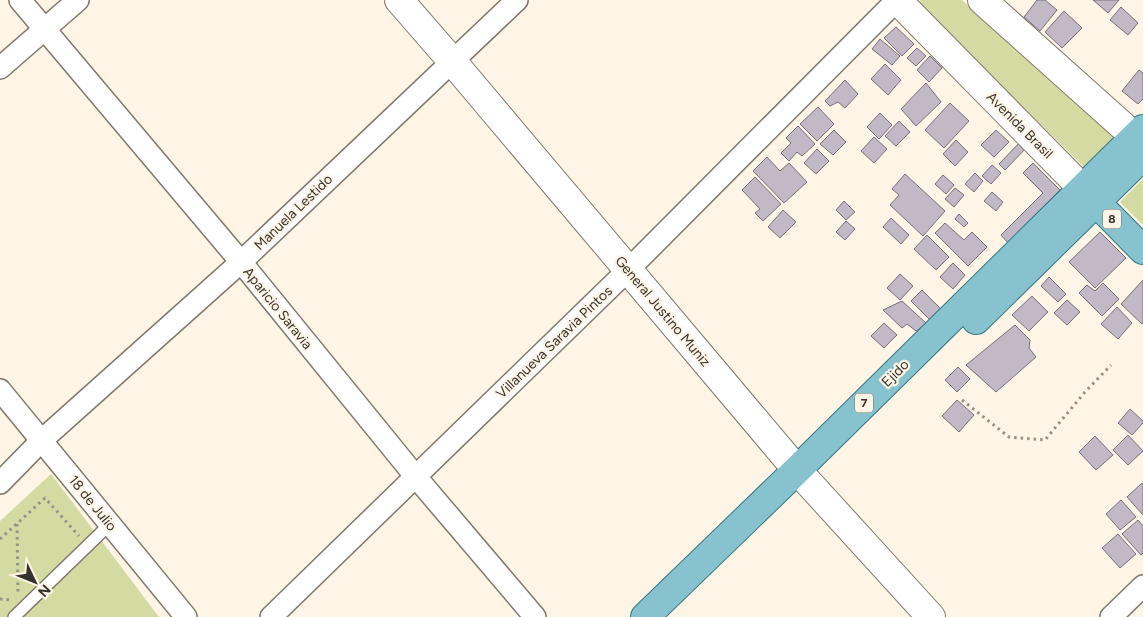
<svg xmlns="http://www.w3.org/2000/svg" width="1143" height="617" font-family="Figtree,sans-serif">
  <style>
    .green { fill: #d3dba3 }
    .building { fill: #c2b8c6; stroke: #786f7c }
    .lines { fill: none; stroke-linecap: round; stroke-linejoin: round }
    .lane-casing { stroke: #80786b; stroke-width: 14 }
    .street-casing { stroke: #80786b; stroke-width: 24 }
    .secondary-casing { stroke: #80786b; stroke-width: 30 }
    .primary-casing { stroke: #367681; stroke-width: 30 }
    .path { stroke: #979187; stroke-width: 3; stroke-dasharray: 2.5 4; stroke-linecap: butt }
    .lane { stroke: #fff; stroke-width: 11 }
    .street { stroke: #fff; stroke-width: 21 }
    .secondary { stroke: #fff; stroke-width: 28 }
    .primary { stroke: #86c3cf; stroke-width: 28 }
    .labels { text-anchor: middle; stroke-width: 4.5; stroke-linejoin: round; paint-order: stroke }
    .shield { fill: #fef5e6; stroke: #716c64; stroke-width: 1 }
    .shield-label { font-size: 12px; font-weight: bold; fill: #35312c }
    .street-label { font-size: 14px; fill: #35312c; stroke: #fef5e6 }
  </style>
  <rect width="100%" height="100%" fill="#fef5e6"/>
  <g class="green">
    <polygon points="921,0 962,0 1114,138 1084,167 918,3"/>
    <polygon points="1143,179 1143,225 1120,202"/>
    <polygon points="51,474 159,617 0,617 0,521"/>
  </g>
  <g class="building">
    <polygon points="1037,0 1045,0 1057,10 1040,31 1024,17"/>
    <polygon points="1093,0 1119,0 1108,13"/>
    <polygon points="1121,7 1138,23 1128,35 1110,20"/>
    <polygon points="1064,11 1082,28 1062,48 1045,32"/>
    <polygon points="896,27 914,44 902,56 884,38"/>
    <polygon points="880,39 900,56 892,65 872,49"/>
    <polygon points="917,48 926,56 916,66 907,58"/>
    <polygon points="930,56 942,68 929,82 917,70"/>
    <polygon points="885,64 901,80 888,95 871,79"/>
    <polygon points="1139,70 1143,73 1143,99 1138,104 1122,91"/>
    <polygon points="845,80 858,94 845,108 838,102 830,106 825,101"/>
    <polygon points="926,83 941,102 916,126 901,109"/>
    <polygon points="950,103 969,121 944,148 925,130"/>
    <polygon points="818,107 834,124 817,141 800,124"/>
    <polygon points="880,113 892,125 879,139 867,127"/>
    <polygon points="899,121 910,132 896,146 885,136"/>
    <polygon points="798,126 815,144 802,156 797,152 789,161 781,153 791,143 786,138"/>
    <polygon points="834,130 846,142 833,155 820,144"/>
    <polygon points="996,130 1009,142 994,157 981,145"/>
    <polygon points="874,137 887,149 874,163 861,151"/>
    <polygon points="956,140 968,152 955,166 943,154"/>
    <polygon points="1022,140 1028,146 1005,170 999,164"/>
    <polygon points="817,149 829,161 816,174 804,163"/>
    <polygon points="767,157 780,171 789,163 807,182 784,203 753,171"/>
    <polygon points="1033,163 1060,190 1008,243 1001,235 1043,193 1023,173"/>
    <polygon points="992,165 1001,173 991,184 982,176"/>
    <polygon points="975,173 983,181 974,192 965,184"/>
    <polygon points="905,174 945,211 923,236 890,205 899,195 892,189"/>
    <polygon points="943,175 954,185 946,194 935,184"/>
    <polygon points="755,177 781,204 763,221 755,213 760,209 742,190"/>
    <polygon points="955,188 964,195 954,207 945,199"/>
    <polygon points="992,192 1003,202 996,211 984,201"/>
    <polygon points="844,201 855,212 846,220 836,210"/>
    <polygon points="783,210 796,222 780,238 768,227"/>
    <polygon points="959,214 968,223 964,227 955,219"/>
    <polygon points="891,218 909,235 901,244 883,227"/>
    <polygon points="846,221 855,229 845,240 836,232"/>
    <polygon points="945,223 964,240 972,232 987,247 968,266 935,233"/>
    <polygon points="1100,232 1126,258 1095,288 1069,262"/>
    <polygon points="927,235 949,257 936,270 914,249"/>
    <polygon points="953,263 965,275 953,289 940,277"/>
    <polygon points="900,274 913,286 900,300 887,288"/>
    <polygon points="1049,277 1066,294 1058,302 1041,286"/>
    <polygon points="1143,280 1143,323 1142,324 1121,304"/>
    <polygon points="1103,283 1119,299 1102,316 1079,293 1087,285 1095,291"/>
    <polygon points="922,290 941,309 930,320 911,301"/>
    <polygon points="1032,296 1048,312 1029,331 1012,315"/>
    <polygon points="1067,300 1080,312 1067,325 1054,313"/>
    <polygon points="902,301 927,324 916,331 907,324 902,328 883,310"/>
    <polygon points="1117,307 1132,323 1118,339 1101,324"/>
    <polygon points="884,323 897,335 884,348 871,336"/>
    <polygon points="1015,325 1030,340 1029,348 1036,357 996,392 966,365"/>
    <polygon points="958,367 970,379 957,392 945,380"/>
    <polygon points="957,400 974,415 959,432 942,416"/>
    <polygon points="1130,409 1143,421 1143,423 1132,435 1118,423"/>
    <polygon points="1128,435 1143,451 1128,465 1113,450"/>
    <polygon points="1095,436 1113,455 1096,470 1079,452"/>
    <polygon points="1142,483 1143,484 1143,515 1127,497"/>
    <polygon points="1121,500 1136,517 1120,530 1106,514"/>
    <polygon points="1138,520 1143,526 1143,553 1141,555 1122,534"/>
    <polygon points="1118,534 1136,554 1120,568 1102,548"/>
  </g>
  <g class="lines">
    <g class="lane-casing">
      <polyline id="lane" points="14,617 110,524"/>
    </g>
    <g class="street-casing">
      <g id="street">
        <polyline points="20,0 241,262 416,477 535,617"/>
        <polyline points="0,68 78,0"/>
        <polyline points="0,390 186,617"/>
        <polyline points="0,483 42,440 241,262 517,0"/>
        <polyline points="271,617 628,270 897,0"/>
        <polyline points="1111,617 1143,586"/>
      </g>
    </g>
    <g class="secondary-casing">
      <g id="secondary">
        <polyline points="399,0 452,61 797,470 931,617"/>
        <polyline points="897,0 1082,188"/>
        <polyline points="982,0 1135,137"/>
      </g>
    </g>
    <g class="primary-casing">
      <g id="primary">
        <polyline points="1083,189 1143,250"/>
        <polyline points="976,320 1143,156"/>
        <polyline points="645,617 797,470 1143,129"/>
      </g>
    </g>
    <g class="path">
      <polyline points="962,400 1009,437 1045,440 1085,392 1111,365"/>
      <polyline points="17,524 18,593"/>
      <polyline points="0,539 45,498 79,536"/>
      <polyline points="0,599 12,600"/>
    </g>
    <use href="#lane" class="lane"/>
    <use href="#street" class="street"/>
    <use href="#secondary" class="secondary"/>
    <use href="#primary" class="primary"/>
  </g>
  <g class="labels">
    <g class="shield">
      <rect x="1103" y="209.5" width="18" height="19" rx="4"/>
      <rect x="855" y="393.5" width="18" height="19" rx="4"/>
    </g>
    <g class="shield-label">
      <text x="1112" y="223">8</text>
      <text x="864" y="407">7</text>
    </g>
    <g class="street-label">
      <text transform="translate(1020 125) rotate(45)" y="5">Avenida Brasil</text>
      <text transform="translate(293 212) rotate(-44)" y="5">Manuela Lestido</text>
      <text transform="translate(278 308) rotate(51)" y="5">Aparicio Saravia</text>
      <text transform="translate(663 311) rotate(50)" y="5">General Justino Muniz</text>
      <text transform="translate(554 342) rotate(-44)" y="5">Villanueva Saravia Pintos</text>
      <text transform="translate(895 373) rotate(-45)" y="5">Ejido</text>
      <text transform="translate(93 503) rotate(51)" y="5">18 de Julio</text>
    </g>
  </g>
  <g transform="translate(35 582) rotate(133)" stroke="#fef5e6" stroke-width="4" paint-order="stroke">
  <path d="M0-4L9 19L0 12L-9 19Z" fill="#35312c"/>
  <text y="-8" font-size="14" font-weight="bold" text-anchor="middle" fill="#35312c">N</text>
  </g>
</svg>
